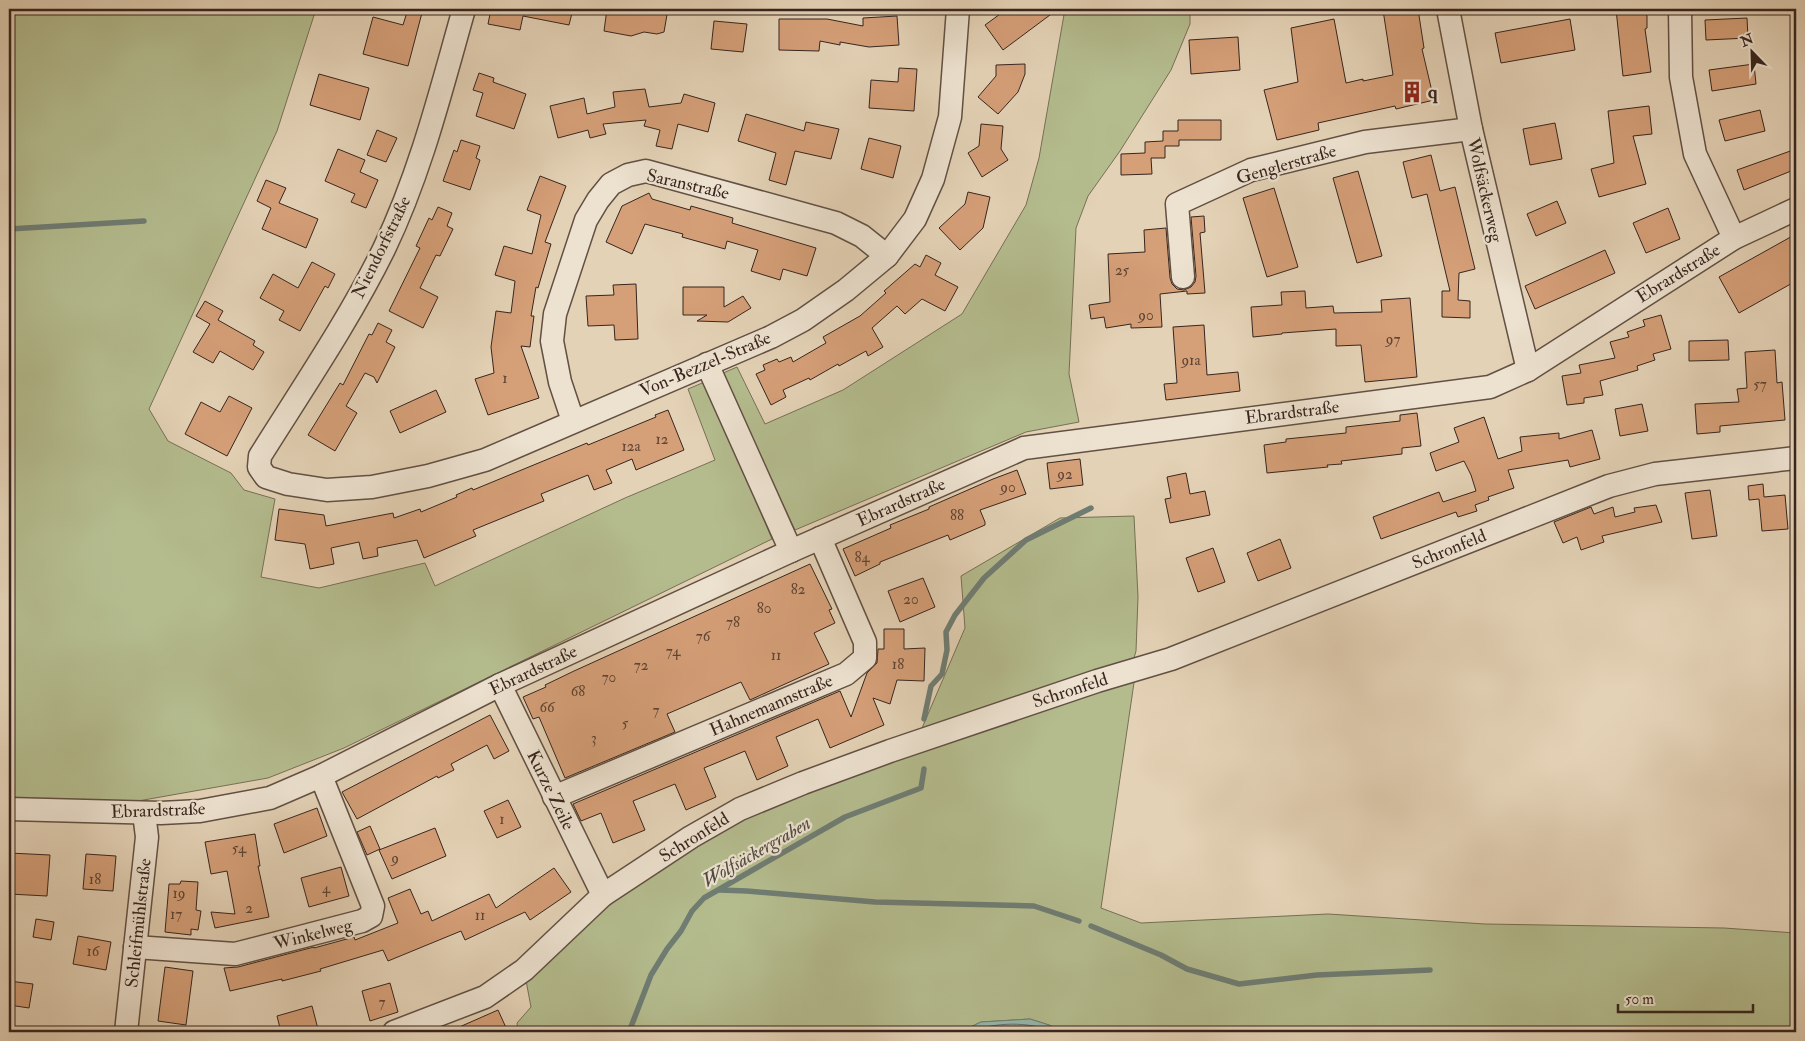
<svg xmlns="http://www.w3.org/2000/svg" width="1805" height="1041" font-family="'IM FELL Double Pica',serif">
  <style>
    .green { fill: #b4bc8e; stroke: #767056 }
    .water { fill: #95b8ac; stroke: #6f7d73 }
    .lines { fill: none; stroke-linecap: round; stroke-linejoin: round }
    .shore { stroke: #666e65; stroke-width: 1 }
    .stream { stroke: #6f7d73; stroke-width: 5.5 }
    .building { fill: #d59f78; stroke: #37251e }
    .minor-casing { stroke: #625044; stroke-width: 25 }
    .minor { stroke: #ede2d0; stroke-width: 22 }
    .labels { text-anchor: middle; stroke-width: 4.5; stroke-linejoin: round; paint-order: stroke }
    .number-label { font-size: 15px; fill: #5e4434 }
    .poi-label { font-size: 18px; font-weight: bold; fill: #37251e; stroke: #ede2d0; text-anchor: start }
    .street-label { font-size: 18px; fill: #37251e; stroke: #ede2d0 }
    .water-label { font-size: 19px; font-style: italic; fill: #4e4a42; stroke: #ede2d0 }
  </style>
  <rect width="100%" height="100%" fill="#e4d2b6"/>
  <filter id="stains"><feTurbulence type="fractalNoise" baseFrequency=".004" numOctaves="4"/><feColorMatrix values="0 0 0 0 .2 0 0 0 0 .09 0 0 0 0 .02 0 0 0 .5 -.17"/></filter>
  <radialGradient id="worn" r=".72"><stop offset=".6" stop-color="#630" stop-opacity="0"/><stop offset="1" stop-color="#630" stop-opacity=".3"/></radialGradient>
  <g class="green">
    <polygon points="9,9 316,9 277,131 149,409 168,441 231,473 244,490 275,499 261,577 319,588 425,563 435,586 625,498 715,460 688,389 707,381 772,539 344,748 268,778 121,804 9,804"/>
    <polygon points="1065,9 1190,9 1190,24 1171,70 1120,151 1088,196 1076,228 1069,374 1079,422 1026,432 795,530 721,374 737,367 765,424 843,390 962,314 1026,205 1039,158"/>
    <polygon points="1134,516 1138,597 1136,651 1134,658 1130,663 919,735 965,628 961,576 1060,518"/>
    <polygon points="1136,669 1101,908 1141,923 1328,914 1485,924 1724,928 1796,933 1796,1032 1064,1032 1049,1025 1030,1019 981,1022 960,1032 518,1032 517,1023 531,1007 524,970 603,895 803,783"/>
  </g>
  <polygon class="water" points="1030,1019 1049,1025 1064,1032 960,1032 981,1022"/>
  <g class="lines">
    <path class="shore" d="M971,1032C993,1022 1030,1021 1053,1032"/>
    <g class="stream">
      <polyline points="9,229 144,221"/>
      <polyline points="924,719 931,686 942,674 947,650 946,632 955,615 984,578 1026,540 1091,508"/>
      <polyline points="720,890 747,891 875,902 1034,906 1079,921"/>
      <polyline points="1091,926 1161,955 1187,969 1239,984 1317,975 1430,970"/>
      <polyline points="629,1032 651,975 667,949 681,931 692,911 704,898 845,817 921,788 924,769"/>
    </g>
  </g>
  <g class="building">
    <polygon points="408,9 423,9 408,66 363,54 373,17 403,25"/>
    <polygon points="491,9 573,9 569,25 523,16 520,30 488,24"/>
    <polygon points="607,9 668,9 664,32 657,34 644,32 631,36 604,31"/>
    <polygon points="1007,9 1058,9 1003,50 985,25"/>
    <polygon points="1390,9 1418,9 1424,48 1422,49 1434,100 1396,109 1395,106 1318,123 1319,130 1277,140 1264,90 1298,82 1291,28 1334,19 1346,83 1363,79 1363,81 1393,75 1383,10"/>
    <polygon points="1616,9 1644,9 1647,16 1647,28 1645,29 1651,72 1623,76"/>
    <polygon points="897,16 899,45 869,47 840,42 840,45 820,41 819,51 779,50 779,19 827,19 863,26 863,18"/>
    <polygon points="1747,18 1748,38 1706,40 1705,20"/>
    <polygon points="1570,19 1575,50 1501,63 1495,33"/>
    <polygon points="714,21 747,24 743,52 711,49"/>
    <polygon points="1238,37 1240,70 1191,74 1189,40"/>
    <polygon points="1025,64 1025,74 1018,92 998,114 978,97 996,76 996,65"/>
    <polygon points="1754,64 1756,84 1712,91 1709,70"/>
    <polygon points="899,68 917,69 914,111 869,108 871,80 898,82"/>
    <polygon points="479,73 494,78 493,82 526,94 514,129 476,116 483,93 473,90"/>
    <polygon points="319,74 369,88 360,120 310,105"/>
    <polygon points="645,89 649,107 681,103 684,94 715,103 708,132 678,124 672,149 656,146 660,130 644,126 646,120 603,124 606,134 590,138 588,130 558,138 550,106 584,98 587,114 615,107 613,92"/>
    <polygon points="1649,106 1652,134 1633,136 1646,184 1599,197 1591,169 1614,163 1608,111"/>
    <polygon points="1760,110 1765,131 1725,141 1719,120"/>
    <polygon points="746,114 804,131 806,122 839,129 831,159 795,151 786,185 769,180 776,153 738,141"/>
    <polygon points="1178,120 1221,120 1221,140 1179,140 1179,146 1165,146 1165,158 1151,158 1152,174 1121,175 1121,154 1145,153 1145,142 1163,141 1163,131 1178,131"/>
    <polygon points="1555,123 1562,159 1530,165 1523,129"/>
    <polygon points="981,124 1003,126 1001,149 1008,160 982,177 968,153 979,146"/>
    <polygon points="377,130 397,138 386,162 367,155"/>
    <polygon points="869,138 901,146 893,178 861,169"/>
    <polygon points="461,140 480,146 476,158 480,160 470,190 443,181 454,150 457,152"/>
    <polygon points="338,149 365,160 360,172 378,180 366,208 351,202 355,194 325,181"/>
    <polygon points="1796,149 1796,169 1744,190 1737,170"/>
    <polygon points="1431,155 1440,191 1455,187 1475,269 1459,273 1458,300 1470,301 1470,318 1442,317 1442,291 1450,291 1427,194 1412,198 1403,162"/>
    <polygon points="1358,171 1382,256 1357,263 1333,178"/>
    <polygon points="540,176 566,186 545,242 551,244 538,288 536,287 531,316 534,316 530,347 521,346 539,398 488,415 475,379 494,373 491,347 496,311 511,313 515,281 495,275 504,246 532,254 541,215 527,210"/>
    <polygon points="266,180 286,188 279,203 318,219 306,248 262,229 271,208 257,201"/>
    <polygon points="1274,188 1298,267 1267,277 1243,198"/>
    <polygon points="968,192 990,197 983,228 960,250 939,228 965,204"/>
    <polygon points="649,193 652,199 690,210 691,206 733,218 732,223 816,248 807,276 783,269 780,280 751,271 758,250 727,241 725,249 682,237 683,234 645,224 632,254 606,242 622,206"/>
    <polygon points="1557,201 1566,223 1536,236 1527,214"/>
    <polygon points="438,207 452,213 447,226 453,229 440,256 436,255 420,288 438,297 423,328 389,311 420,248 416,246 429,218 432,220"/>
    <polygon points="1668,208 1680,239 1646,253 1633,223"/>
    <polygon points="1204,216 1205,232 1200,233 1205,293 1187,294 1187,291 1160,294 1162,327 1131,328 1131,324 1106,328 1104,317 1091,319 1089,305 1110,302 1108,254 1145,252 1144,230 1166,228 1170,278 1172,284 1177,289 1184,290 1191,287 1195,282 1196,276 1191,217"/>
    <polygon points="1796,234 1796,281 1739,313 1719,277"/>
    <polygon points="1605,250 1615,273 1535,309 1525,286"/>
    <polygon points="926,255 941,263 935,275 958,287 945,311 922,299 905,314 897,306 872,328 883,347 868,356 866,351 839,366 838,364 810,380 809,378 783,390 786,397 771,405 756,374 765,370 763,365 777,359 779,362 791,357 793,362 826,343 823,337 860,316 886,293 884,291 915,264 920,267"/>
    <polygon points="312,262 335,274 328,288 325,286 300,331 279,320 284,311 260,298 273,274 298,288"/>
    <polygon points="636,284 638,339 615,340 614,325 588,326 586,296 614,295 613,285"/>
    <polygon points="683,287 724,287 724,307 743,296 751,308 728,322 697,321 707,315 683,315"/>
    <polygon points="1305,291 1306,308 1333,306 1334,313 1382,312 1381,300 1410,298 1417,377 1365,382 1361,345 1336,346 1336,329 1282,333 1282,334 1253,337 1251,307 1282,305 1281,292"/>
    <polygon points="205,301 223,311 218,320 255,341 253,345 264,352 253,370 220,351 213,363 193,352 210,324 196,316"/>
    <polygon points="1661,315 1671,349 1653,354 1655,360 1637,366 1638,370 1600,381 1603,395 1584,398 1584,403 1567,405 1562,376 1581,373 1579,365 1615,358 1610,342 1629,337 1627,332 1645,326 1643,320"/>
    <polygon points="378,323 392,330 386,342 395,347 377,383 374,377 365,373 346,406 357,413 335,451 308,435 340,383 343,385 369,334 372,335"/>
    <polygon points="1204,325 1207,375 1238,372 1240,391 1166,400 1164,384 1177,383 1173,327"/>
    <polygon points="1728,340 1729,360 1689,361 1689,341"/>
    <polygon points="1775,350 1777,383 1782,382 1785,420 1720,426 1720,432 1697,434 1695,404 1739,402 1737,389 1747,388 1745,352"/>
    <polygon points="436,390 446,412 400,433 390,411"/>
    <polygon points="229,396 252,408 227,456 185,434 201,402 220,412"/>
    <polygon points="1642,404 1648,431 1620,436 1615,409"/>
    <polygon points="668,410 684,450 636,470 632,459 606,470 612,483 594,490 588,475 541,494 544,501 473,530 476,536 424,558 417,540 377,548 378,556 363,559 359,542 331,548 334,564 310,569 305,544 275,540 279,509 324,515 326,526 393,513 394,518 420,509 421,512 457,497 456,495 472,488 473,490 587,443 588,445 656,417 655,415"/>
    <polygon points="1417,413 1421,446 1402,448 1402,454 1341,461 1342,464 1327,465 1328,467 1267,473 1264,445 1286,442 1286,439 1346,433 1346,427 1400,421 1400,415"/>
    <polygon points="1484,417 1498,459 1522,451 1520,437 1559,433 1559,439 1592,430 1600,459 1570,467 1568,460 1508,470 1514,488 1488,497 1489,500 1475,505 1477,511 1458,517 1456,512 1381,539 1373,517 1439,492 1443,502 1476,491 1471,475 1464,461 1436,471 1430,453 1459,442 1454,428"/>
    <polygon points="1080,459 1083,485 1050,489 1047,463"/>
    <polygon points="1017,470 1026,494 980,510 985,522 985,525 950,540 948,535 880,562 880,564 855,576 843,549 891,528 890,525 929,509 929,507 993,479"/>
    <polygon points="1186,473 1190,494 1205,491 1210,515 1170,523 1165,499 1171,498 1167,477"/>
    <polygon points="1763,484 1764,497 1785,495 1788,529 1762,531 1759,499 1749,500 1748,486"/>
    <polygon points="1710,490 1717,536 1692,539 1685,493"/>
    <polygon points="1656,505 1662,522 1602,536 1604,542 1581,550 1577,537 1563,543 1554,522 1591,507 1594,514 1613,507 1615,517 1635,512 1634,508"/>
    <polygon points="1280,539 1291,568 1258,581 1247,553"/>
    <polygon points="1213,548 1225,582 1198,592 1186,558"/>
    <polygon points="810,564 832,609 829,610 835,623 814,633 829,664 750,700 741,682 667,714 675,732 565,778 539,717 533,719 523,697 546,687 545,685 574,671"/>
    <polygon points="923,578 935,607 900,622 888,591"/>
    <polygon points="884,629 904,629 904,649 925,648 924,681 897,680 890,704 873,698 884,725 830,748 818,719 776,737 788,766 757,780 745,751 704,768 716,797 686,810 675,784 633,801 645,830 613,843 601,813 581,821 573,804 840,691 851,717 867,673 877,663 878,649 884,649"/>
    <polygon points="490,715 509,751 494,759 487,745 451,764 454,770 438,778 437,776 357,819 342,792"/>
    <polygon points="508,800 521,827 497,838 484,811"/>
    <polygon points="317,808 327,836 284,853 274,824"/>
    <polygon points="370,826 380,849 367,855 357,832"/>
    <polygon points="435,828 446,856 392,879 379,850"/>
    <polygon points="255,834 260,866 258,866 269,917 215,928 211,912 235,914 227,871 211,874 205,842"/>
    <polygon points="9,853 50,855 47,896 9,894"/>
    <polygon points="86,854 116,856 113,891 83,889"/>
    <polygon points="341,867 349,896 309,907 301,878"/>
    <polygon points="554,868 571,892 530,920 525,912 465,940 461,931 388,961 383,950 320,969 321,971 282,981 282,979 230,991 224,968 238,967 314,947 314,948 354,937 355,940 398,923 388,898 410,889 421,914 428,911 432,921 489,894 496,908"/>
    <polygon points="181,881 198,882 196,910 201,911 198,930 191,929 191,935 165,932 169,884 180,884"/>
    <polygon points="36,919 54,922 51,940 33,937"/>
    <polygon points="78,936 111,942 106,970 73,964"/>
    <polygon points="165,967 193,971 186,1025 158,1021"/>
    <polygon points="9,981 33,984 29,1008 9,1005"/>
    <polygon points="390,983 398,1012 370,1021 362,991"/>
    <polygon points="312,1006 318,1029 304,1032 281,1032 277,1016"/>
    <polygon points="498,1010 508,1032 448,1032"/>
  </g>
  <g class="lines">
    <g class="minor-casing">
      <g id="minor">
        <path d="M464,9C441,90 421,172 384,249C349,320 302,389 260,456L259,467L266,477L288,484L327,490L372,487L428,476L485,460L771,337L803,320L846,290L887,256L915,219L933,179L950,117L958,9"/>
        <polyline points="1448,9 1471,129 1528,370"/>
        <polyline points="1680,9 1681,77 1695,154 1734,238"/>
        <polyline points="1183,277 1177,204 1251,170 1365,142 1471,129"/>
        <polyline points="707,364 791,551"/>
        <polyline points="573,421 560,382 552,341 555,314 586,220 598,200 611,184 628,175 646,171 836,223 862,236 887,256"/>
        <polyline points="500,685 603,895"/>
        <polyline points="554,797 846,674 865,658 865,642 820,538"/>
        <polyline points="9,809 161,813 200,811 270,798 321,776 500,685 791,551 1024,448 1490,387 1528,370 1734,238 1796,209"/>
        <polyline points="135,947 235,954 362,921 371,916 373,906 321,776"/>
        <polyline points="126,1032 147,837 144,813"/>
        <polyline points="394,1032 485,997 524,970 603,895 691,837 740,809 803,783 890,751 1097,681 1171,659 1609,486 1655,474 1796,458"/>
      </g>
    </g>
    <use href="#minor" class="minor"/>
  </g>
  <defs>
    <g id="building-bare" transform="scale(1.725)"><path d="M-4-6H4V6H1V3H-1V6H-4ZM-2.5-4.3h1.7v1.8h-1.7ZM.8-4.3h1.7v1.8H.8ZM-2.5-1h1.7V.8h-1.7ZM.8-1h1.7V.8H.8Z" fill="#8f2418" stroke="#ede2d0" stroke-width="2.5" paint-order="stroke"/></g>
  </defs>
  <g fill-rule="evenodd">
    <use href="#building-bare" x="1412" y="92"/>
  </g>
  <g class="labels">
    <g class="number-label">
      <text x="1122" y="275">25</text>
      <text x="1146" y="320">90</text>
      <text x="1393" y="344">97</text>
      <text x="1191" y="365">91a</text>
      <text x="505" y="383">1</text>
      <text x="1760" y="389">57</text>
      <text x="662" y="444">12</text>
      <text x="631" y="451">12a</text>
      <text x="1065" y="479">92</text>
      <text x="1008" y="492">90</text>
      <text x="957" y="520">88</text>
      <text x="862" y="562">84</text>
      <text x="798" y="594">82</text>
      <text x="911" y="604">20</text>
      <text x="764" y="613">80</text>
      <text x="733" y="627">78</text>
      <text x="703" y="641">76</text>
      <text x="673" y="656">74</text>
      <text x="776" y="660">11</text>
      <text x="898" y="669">18</text>
      <text x="641" y="670">72</text>
      <text x="609" y="682">70</text>
      <text x="578" y="696">68</text>
      <text x="547" y="712">66</text>
      <text x="656" y="715">7</text>
      <text x="625" y="728">5</text>
      <text x="594" y="743">3</text>
      <text x="502" y="824">1</text>
      <text x="239" y="853">54</text>
      <text x="395" y="863">9</text>
      <text x="95" y="884">18</text>
      <text x="326" y="893">4</text>
      <text x="179" y="898">19</text>
      <text x="249" y="913">2</text>
      <text x="176" y="919">17</text>
      <text x="480" y="920">11</text>
      <text x="93" y="956">16</text>
      <text x="382" y="1007">7</text>
    </g>
    <g class="poi-label">
      <text x="1428" y="98">q</text>
    </g>
    <g class="street-label">
      <text transform="translate(1286 164) rotate(-16)" y="6">Genglerstraße</text>
      <text transform="translate(688 184) rotate(13)" y="6">Saranstraße</text>
      <text transform="translate(1485 190) rotate(77)" y="6">Wolfsäckerweg</text>
      <text transform="translate(381 247) rotate(-64)" y="6">Niendorfstraße</text>
      <text transform="translate(1678 273) rotate(-32)" y="6">Ebrardstraße</text>
      <text transform="translate(705 364) rotate(-23)" y="6">Von-Bezzel-Straße</text>
      <text transform="translate(1292 412) rotate(-7)" y="6">Ebrardstraße</text>
      <text transform="translate(901 502) rotate(-24)" y="6">Ebrardstraße</text>
      <text transform="translate(1449 549) rotate(-22)" y="6">Schronfeld</text>
      <text transform="translate(533 670) rotate(-25)" y="6">Ebrardstraße</text>
      <text transform="translate(1070 690) rotate(-18)" y="6">Schronfeld</text>
      <text transform="translate(771 705) rotate(-23)" y="6">Hahnemannstraße</text>
      <text transform="translate(551 790) rotate(64)" y="6">Kurze Zeile</text>
      <text transform="translate(158 810) rotate(-2)" y="6">Ebrardstraße</text>
      <text transform="translate(694 837) rotate(-32)" y="6">Schronfeld</text>
      <text transform="translate(138 923) rotate(-84)" y="6">Schleifmühlstraße</text>
      <text transform="translate(313 934) rotate(-14)" y="6">Winkelweg</text>
    </g>
    <g class="water-label">
      <text transform="translate(756 851) rotate(-30)" y="7">Wolfsäckergraben</text>
    </g>
  </g>
  <rect width="1805" height="1041" fill="none" stroke="#e4d2b6" stroke-width="30"/>
  <rect x="10" y="10" width="1785" height="1021" fill="none" stroke="#37251e" stroke-width="2.5"/>
  <rect x="15" y="15" width="1775" height="1011" fill="none" stroke="#37251e"/>
  <g transform="translate(1752 52) rotate(337)" stroke="#ede2d0" stroke-width="4" paint-order="stroke">
  <path d="M0-4L9 19L0 12L-9 19Z" fill="#37251e"/>
  <text y="-8" font-size="14" font-weight="bold" text-anchor="middle" fill="#37251e">N</text>
  </g>
  <path d="M1618 1004v8h135v-8" fill="none" stroke="#37251e" stroke-width="2.5"/>
  <text x="1625" y="1004" font-size="15" fill="#37251e" stroke="#ede2d0" stroke-width="4" paint-order="stroke">50 m</text>
  <rect width="100%" height="100%" filter="url(#stains)"/>
  <rect width="100%" height="100%" fill="url(#worn)"/>
</svg>
